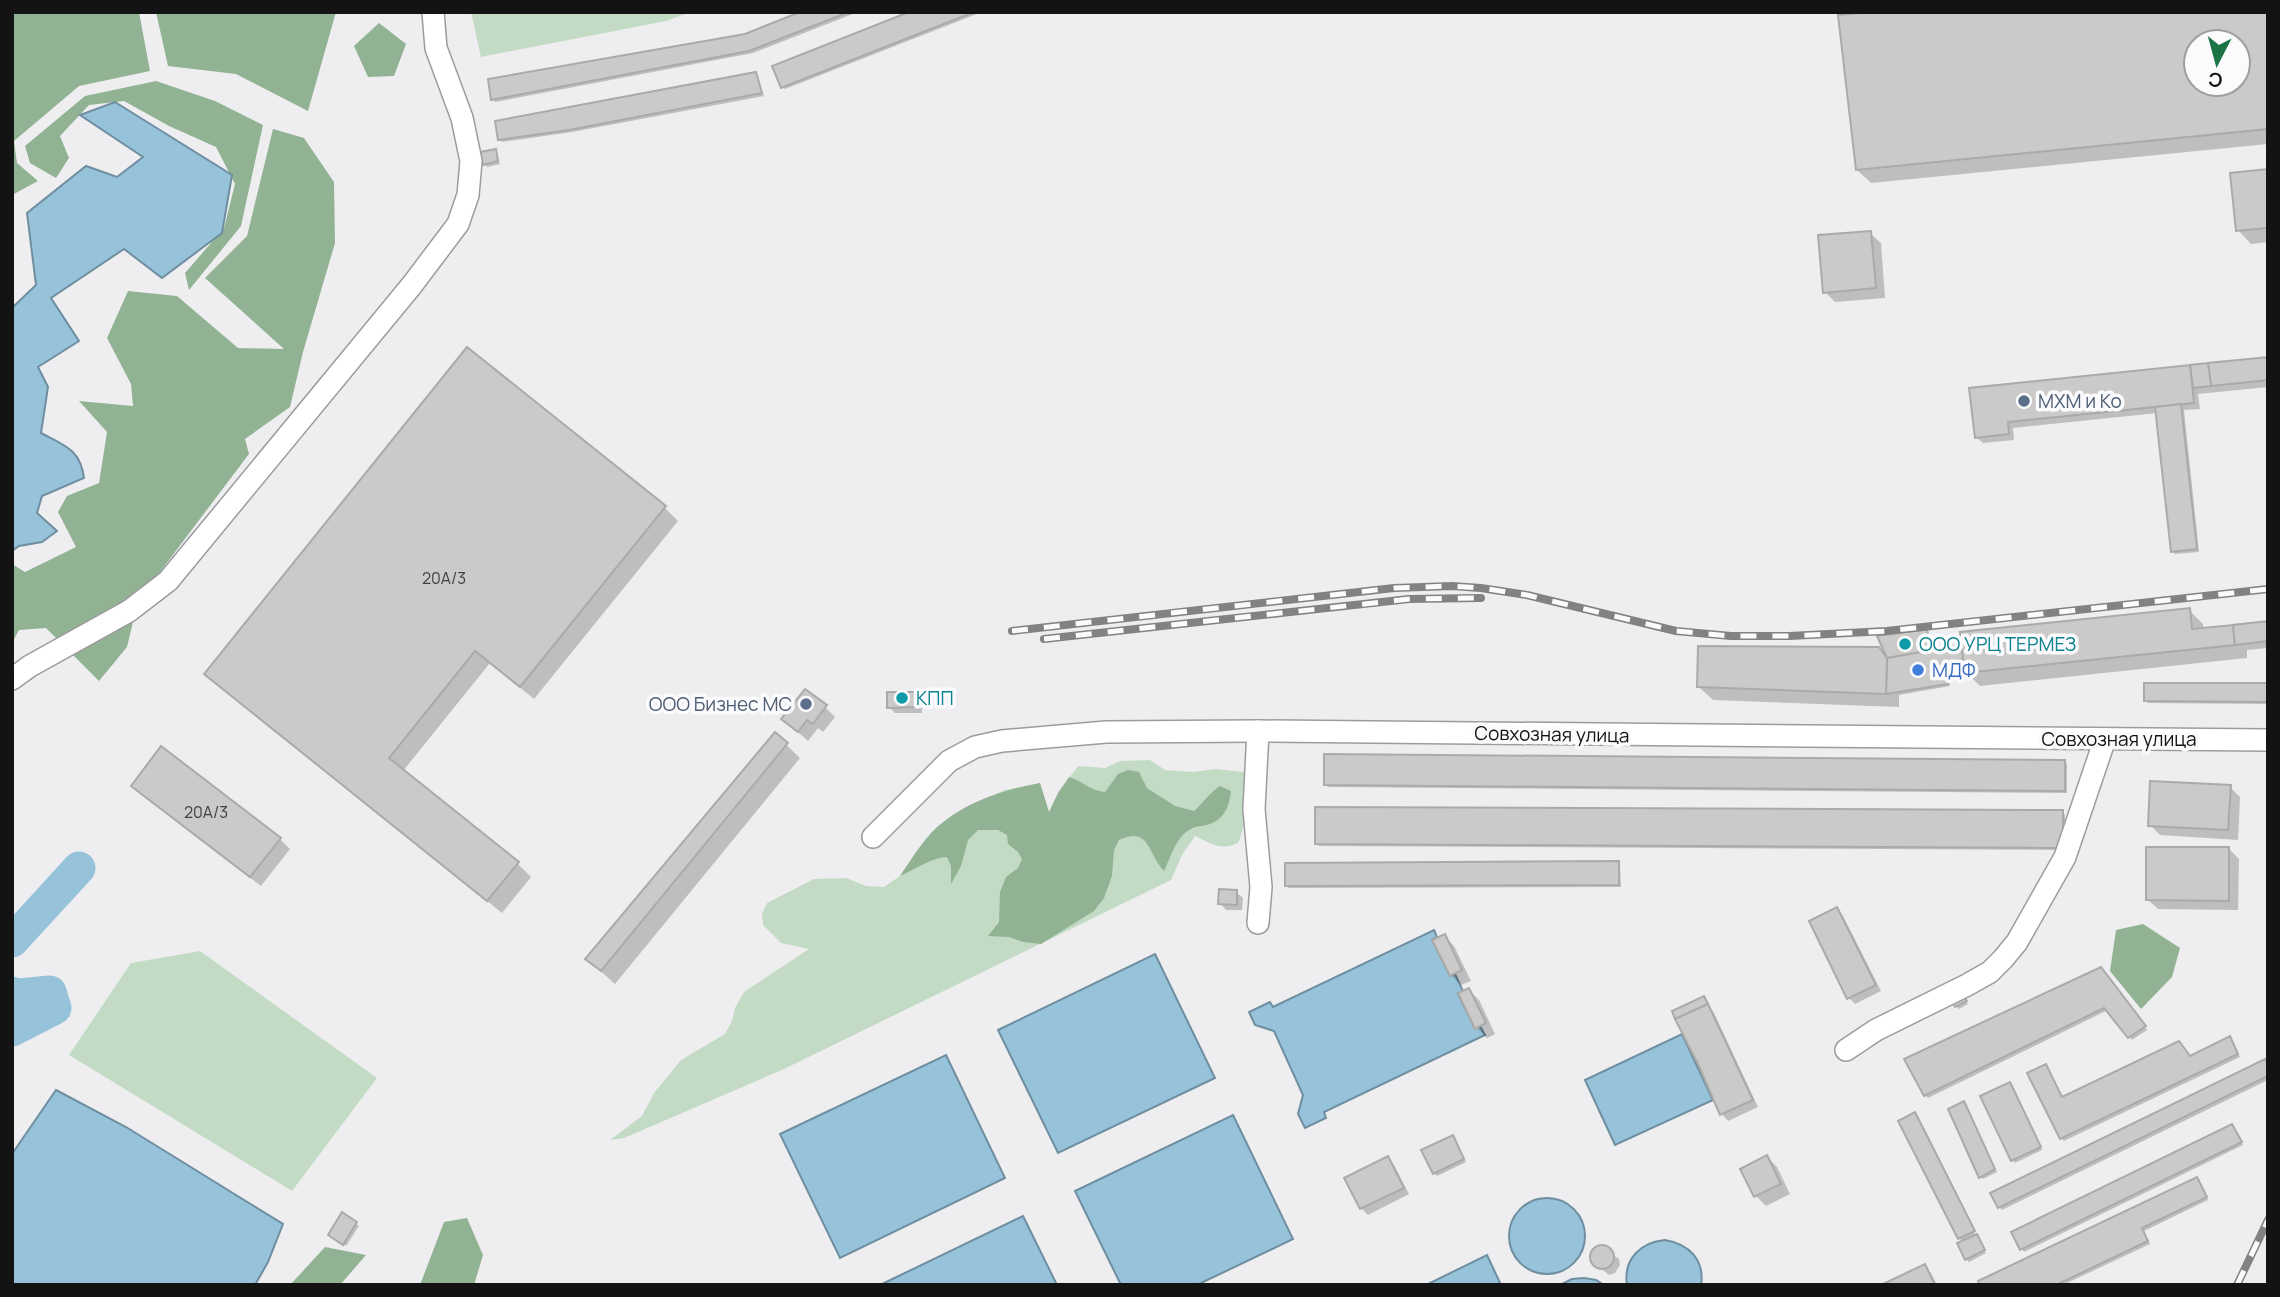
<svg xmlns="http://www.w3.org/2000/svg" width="2280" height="1297" font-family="Manrope,sans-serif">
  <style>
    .green { fill: #c3dbc4 }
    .forest { fill: #92b393 }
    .water { fill: #96c3da; stroke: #6f8e9f; stroke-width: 2 }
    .shadow { fill: #0003; fill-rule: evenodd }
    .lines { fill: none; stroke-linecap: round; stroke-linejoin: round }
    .river { stroke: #96c3da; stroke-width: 33 }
    .building { fill: #cccac9; stroke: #abaaa9; stroke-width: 2; fill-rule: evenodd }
    .minor-casing { stroke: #9c9c9e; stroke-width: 24 }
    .minor { stroke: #fff; stroke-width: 21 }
    .rail-casing { stroke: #828283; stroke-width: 8 }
    .rail { stroke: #fbfbfd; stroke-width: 5; stroke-dasharray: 16; stroke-linecap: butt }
    .service-dot { fill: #5c6f8a; stroke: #fbfbfd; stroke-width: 2.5 }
    .culture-dot { fill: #0f9aa8; stroke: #fbfbfd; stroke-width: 2.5 }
    .shop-dot { fill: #3f7fe0; stroke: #fbfbfd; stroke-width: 2.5 }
    .labels { text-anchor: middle; stroke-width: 7; stroke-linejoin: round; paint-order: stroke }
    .number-label { font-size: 16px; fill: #414141 }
    .service-label { font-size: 19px; fill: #4e5e75; stroke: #fbfbfd; text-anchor: start }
    .culture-label { font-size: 19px; fill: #0d838f; stroke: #fbfbfd; text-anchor: start }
    .shop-label { font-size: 19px; fill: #366cbe; stroke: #fbfbfd; text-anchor: start }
    .street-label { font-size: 19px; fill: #131314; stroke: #fbfbfd }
  </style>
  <rect width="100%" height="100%" fill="#eeeef0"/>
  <g class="green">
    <polygon points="471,12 691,12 666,21 481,57"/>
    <path d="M1150,760L1165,770L1193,772L1216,769L1244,772C1245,794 1248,822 1238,843C1220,851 1212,844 1195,836L1182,855L1171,880L782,1070L624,1138L610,1140L642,1116L654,1093L681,1060L725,1034L732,1021L735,1008L744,992L809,949L781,943L763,925L762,914L767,903L814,879L846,878L866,886L884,887L900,876L934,831L967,807L1005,790L1040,783L1049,812L1058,793L1078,766L1105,768L1120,761Z"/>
    <polygon points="200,951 377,1078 292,1191 69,1055 131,963"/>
  </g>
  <g class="forest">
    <polygon points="12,12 139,12 150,71 79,86 14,141 17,163 38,181 12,195"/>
    <polygon points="156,12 336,12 308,111 236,74 168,66"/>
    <polygon points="379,23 406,44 394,76 368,77 354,46"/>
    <polygon points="156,81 215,101 263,125 241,226 189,290 185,273 224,228 235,184 216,147 169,126 124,101 89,105 60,136 69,158 56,178 30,163 25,146 85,96"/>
    <polygon points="273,129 304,138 334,182 335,243 303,352 290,407 245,439 249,454 138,601 127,647 99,681 46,628 19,630 12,643 12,564 25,572 76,547 58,512 67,496 99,483 107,432 79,401 133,406 131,384 107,338 128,291 177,296 238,348 284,349 205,278 247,236"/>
    <path d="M1128,770L1139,772L1147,788L1175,806L1194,811C1203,803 1209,793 1220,786L1231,791C1229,808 1224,820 1207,825C1202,826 1195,826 1191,829C1176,836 1171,857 1164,871C1147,853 1150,826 1119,840L1114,850L1112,876L1104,898L1094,911L1041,944L1023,942L1009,937L988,936L999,922L1000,892L1006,877L1018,868L1022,859L1018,852L1008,844L1007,835L998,830H978L968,840L961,866L951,884V866L947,857C933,857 914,870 900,876C910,861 920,845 932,832C961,803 1002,790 1040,783L1049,812L1058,793L1069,777C1085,782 1086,789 1105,792L1118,774Z"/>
    <polygon points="2143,924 2180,948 2172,977 2141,1009 2110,971 2116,930"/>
    <polygon points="467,1218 483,1255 474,1285 420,1285 444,1222"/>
    <polygon points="325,1247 366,1255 340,1285 290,1285"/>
  </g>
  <g class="water">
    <path d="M115,102L232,175L222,233L162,278L124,249L51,298L79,341L38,367L48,387L41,433C65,446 80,449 84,478L42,496L37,513L57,531L42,542L19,546L12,551V308L36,285L27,213L86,166L117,177L143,157L80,115Z"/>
    <polygon points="1434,930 1437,937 1432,940 1450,976 1455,974 1463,991 1458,994 1475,1028 1480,1026 1485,1035 1324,1112 1326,1118 1305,1128 1298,1114 1303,1095 1274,1031 1255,1025 1249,1012 1270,1002 1273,1007"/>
    <polygon points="1155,954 1215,1078 1058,1153 998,1030"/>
    <polygon points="1682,1034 1713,1100 1615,1145 1585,1080"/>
    <polygon points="946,1055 1005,1178 840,1258 780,1134"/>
    <polygon points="56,1090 126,1127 283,1224 268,1262 255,1285 12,1285 12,1154"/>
    <polygon points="1233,1115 1293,1239 1197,1285 1121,1285 1075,1191"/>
    <circle cx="1547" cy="1236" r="38"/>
    <polygon points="1023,1216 1057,1285 880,1285"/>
    <path d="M1665,1240C1689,1244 1705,1260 1701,1285H1627C1623,1259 1641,1242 1665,1240Z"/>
    <polygon points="1487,1255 1501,1285 1426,1285"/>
    <polygon points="1584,1278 1596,1280 1604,1285 1560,1285 1572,1279"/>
  </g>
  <g class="shadow">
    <polygon points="805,12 858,12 753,53 495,102 493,99 745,36"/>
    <polygon points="914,12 982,12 785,89 782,87"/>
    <path d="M2268,12V144L1871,183L1857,170ZM2196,42H2238V84H2196Z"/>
    <polygon points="755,74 764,96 572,132 502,142 499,139"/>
    <polygon points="495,151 500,164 487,167 485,164"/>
    <polygon points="2268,171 2268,242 2251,244 2238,230"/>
    <polygon points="1870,233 1881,243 1885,298 1835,302 1825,292"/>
    <polygon points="2268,358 2268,387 2198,394 2200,409 2184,410 2199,552 2175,554 2172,551 2158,413 2013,428 2014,440 1983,443 1976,437 1971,390"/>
    <polygon points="664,507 678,521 534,699 490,663 403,771 517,863 531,877 502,913 220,687 207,674"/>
    <polygon points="2189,610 2203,624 2204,630 2268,623 2268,648 2247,650 2247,658 1980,686 1966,672 1965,662 1947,665 1950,686 1899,695 1899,707 1713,700 1699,687 1878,649 1889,660 1926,631 1929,634 1933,652 1961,647 1964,650"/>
    <polygon points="2268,685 2268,704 2148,703 2146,700"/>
    <polygon points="916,693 922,700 922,713 895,713 889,707"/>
    <polygon points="825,707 835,717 823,732 818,728 808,741 783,719"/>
    <polygon points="775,734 800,758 615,984 587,959"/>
    <polygon points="2064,761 2067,764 2067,793 1328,787 1325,784"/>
    <polygon points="133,786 280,839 290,849 261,886 143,796"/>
    <polygon points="2230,787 2240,797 2238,840 2160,835 2150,825"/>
    <polygon points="2062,812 2065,815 2065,850 1319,846 1317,844"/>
    <polygon points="2229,849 2239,859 2238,910 2158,909 2147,899"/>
    <polygon points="1618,863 1620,866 1621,887 1289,888 1286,885"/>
    <polygon points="1236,892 1243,898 1242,910 1226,910 1220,903"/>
    <polygon points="1837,909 1843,916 1881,991 1855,1004 1849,998"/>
    <polygon points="1444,936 1454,946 1471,981 1461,985 1451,975"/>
    <polygon points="2104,972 2147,1030 2132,1040 2108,1010 1928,1098 1925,1095"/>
    <polygon points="1469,990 1479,1000 1495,1034 1487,1038 1477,1028"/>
    <polygon points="1704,998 1714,1013 1758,1107 1728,1121 1722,1114"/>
    <polygon points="1964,998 1968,1004 1959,1009 1956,1006"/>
    <polygon points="2232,1041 2240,1057 2064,1141 2061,1138 2063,1099 2191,1058"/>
    <polygon points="2268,1065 2268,1080 2002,1210 1999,1207"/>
    <polygon points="2010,1084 2042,1150 2015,1163 2012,1160"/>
    <polygon points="1964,1103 1997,1172 1983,1179 1981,1177"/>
    <polygon points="1918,1117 1975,1234 1986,1253 1969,1262 1966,1259 1963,1242 1959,1238"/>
    <polygon points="2234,1129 2243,1145 2024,1252 2022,1249"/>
    <polygon points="1453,1137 1466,1162 1437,1176 1434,1173"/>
    <polygon points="1767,1157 1777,1167 1790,1194 1766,1206 1756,1196"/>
    <polygon points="1388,1158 1394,1165 1409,1194 1368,1215 1361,1208"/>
    <polygon points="2197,1179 2208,1200 2144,1231 2150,1244 2063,1285 1982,1285"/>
    <polygon points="343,1215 359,1226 346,1246 332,1237"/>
    <polygon points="1602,1247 1619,1259 1620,1265 1615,1273 1609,1275 1593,1262 1592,1255 1596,1249"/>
    <polygon points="1925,1266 1931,1273 1937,1285 1886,1285"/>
  </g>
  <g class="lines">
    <g class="river">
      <polyline points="12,941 79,868"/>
      <polyline points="12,993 19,995 50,992 55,1008 12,1030"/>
    </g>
  </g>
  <g class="building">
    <polygon points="800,12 849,12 749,51 491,100 488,79 745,34"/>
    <polygon points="909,12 974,12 781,88 772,66"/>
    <path d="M1871,12H2268V129L1856,170L1838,15ZM2196,42H2238V84H2196Z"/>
    <polygon points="756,72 762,93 569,130 498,140 495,121"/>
    <polygon points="496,149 498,161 483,165 480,152"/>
    <polygon points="2268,169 2268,228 2236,231 2230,173"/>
    <polygon points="1871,231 1876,288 1823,293 1818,235"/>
    <polygon points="467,347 666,506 520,687 475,651 389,758 519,862 487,901 204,674"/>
    <polygon points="2268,357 2268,380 2211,386 2208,363"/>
    <polygon points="2208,363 2211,386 2193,388 2190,365"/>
    <polygon points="2190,365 2194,403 2008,422 2009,434 1975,438 1969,388"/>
    <polygon points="2181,404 2197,549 2171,552 2155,407"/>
    <polygon points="2190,608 2192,629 2233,625 2235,645 1964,673 1960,632"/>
    <polygon points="2268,621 2268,641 2235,645 2233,625"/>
    <polygon points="1927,629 1931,651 1887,658 1877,636"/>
    <polygon points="1961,645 1963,659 1945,663 1948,684 1886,694 1887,658"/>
    <polygon points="1698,646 1879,647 1887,658 1886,694 1697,687"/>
    <polygon points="2144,683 2268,683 2268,702 2144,701"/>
    <polygon points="805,689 827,705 813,724 807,720 798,732 781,719"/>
    <polygon points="887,692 916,692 917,707 887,708"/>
    <polygon points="775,732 788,743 601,971 585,959"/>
    <polygon points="161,746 281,838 250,877 131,786"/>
    <polygon points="1324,754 2065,760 2065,791 1324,785"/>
    <polygon points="2150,781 2231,785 2228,830 2148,826"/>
    <polygon points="1315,807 2063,810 2063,848 1315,844"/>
    <polygon points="2146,847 2229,847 2229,901 2146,900"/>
    <polygon points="1619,861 1619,885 1285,886 1285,863"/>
    <polygon points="1219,889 1237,890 1237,905 1218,904"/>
    <polygon points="1837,907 1876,985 1847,999 1809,921"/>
    <polygon points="1445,934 1462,970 1450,976 1432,940"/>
    <polygon points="2101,967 2146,1026 2128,1038 2104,1008 1924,1096 1904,1059"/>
    <polygon points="1469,988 1486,1023 1475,1029 1458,993"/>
    <polygon points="1704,996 1708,1004 1675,1019 1672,1011"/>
    <polygon points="1964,996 1967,1001 1955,1007 1952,1001"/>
    <polygon points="1708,1004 1753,1100 1720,1115 1699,1066 1675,1019"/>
    <polygon points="2230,1036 2238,1054 2060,1139 2027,1073 2046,1064 2062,1097 2179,1041 2190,1056"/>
    <polygon points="2265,1059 2268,1065 2268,1076 1998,1208 1990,1193"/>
    <polygon points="2010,1082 2041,1147 2011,1161 1980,1096"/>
    <polygon points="1964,1101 1995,1169 1979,1178 1948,1109"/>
    <polygon points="1915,1112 1975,1231 1958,1239 1898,1121"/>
    <polygon points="2232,1124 2242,1142 2020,1250 2011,1232"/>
    <polygon points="1453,1135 1464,1159 1433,1174 1421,1150"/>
    <polygon points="1767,1155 1781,1184 1754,1197 1740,1169"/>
    <polygon points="1388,1156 1404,1188 1360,1209 1344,1178"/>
    <polygon points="2197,1177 2207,1197 2142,1228 2148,1241 2056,1285 1980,1285 1978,1281"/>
    <polygon points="342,1212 357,1222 343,1245 328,1235"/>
    <polygon points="1977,1234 1985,1250 1965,1260 1957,1243"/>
    <circle cx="1602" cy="1257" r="12"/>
    <polygon points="1925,1264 1935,1285 1881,1285"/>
  </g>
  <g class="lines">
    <g class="minor-casing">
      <g id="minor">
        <polyline points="12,679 30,666 129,611 168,581 412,285 458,224 468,195 471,161 462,118 436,48 433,12"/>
        <polyline points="1258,731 1254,809 1261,887 1258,923"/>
        <polyline points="873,837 949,761 975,747 1002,741 1106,732 1258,731 2268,740"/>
        <polyline points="1846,1050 1876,1030 1967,985 1990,972 2003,959 2017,942 2065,857 2105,739"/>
      </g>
    </g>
    <use href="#minor" class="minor"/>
    <g class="rail-casing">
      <g id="rail">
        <polyline points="1012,631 1394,588 1452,586 1481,588 1527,595 1676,631 1731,636 1789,636 1887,631 2268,589"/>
        <polyline points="1044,639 1409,599 1481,598"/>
        <polyline points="2237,1285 2268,1220"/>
      </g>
    </g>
    <use href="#rail" class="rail"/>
  </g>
  <g class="service-dot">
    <circle cx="2024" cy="401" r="7"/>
    <circle cx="806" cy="704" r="7"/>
  </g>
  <g class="culture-dot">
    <circle cx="1905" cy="644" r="7"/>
    <circle cx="902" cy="698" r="7"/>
  </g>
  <circle class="shop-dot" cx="1918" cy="670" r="7"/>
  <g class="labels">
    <g class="number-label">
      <text x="444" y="584">20А/3</text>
      <text x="206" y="818">20А/3</text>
    </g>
    <g class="service-label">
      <text x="2038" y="408">МХМ и Ко</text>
      <text x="792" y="711" text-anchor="end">ООО Бизнес МС</text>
    </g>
    <g class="culture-label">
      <text x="1919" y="651">ООО УРЦ ТЕРМЕЗ</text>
      <text x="916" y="705">КПП</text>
    </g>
    <g class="shop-label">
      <text x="1932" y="677">МДФ</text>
    </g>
    <g class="street-label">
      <text transform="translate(1552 734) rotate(1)" y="7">Совхозная улица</text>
      <text x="2119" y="746">Совхозная улица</text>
    </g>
  </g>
  <rect width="2280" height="1297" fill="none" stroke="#131314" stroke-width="28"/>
  <g transform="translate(2217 63) rotate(186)"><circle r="33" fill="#fbfbfd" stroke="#9e9ea0" stroke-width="2"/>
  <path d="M0-5L12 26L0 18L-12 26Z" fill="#1b7346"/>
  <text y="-10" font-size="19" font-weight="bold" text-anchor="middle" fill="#131314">С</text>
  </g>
</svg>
